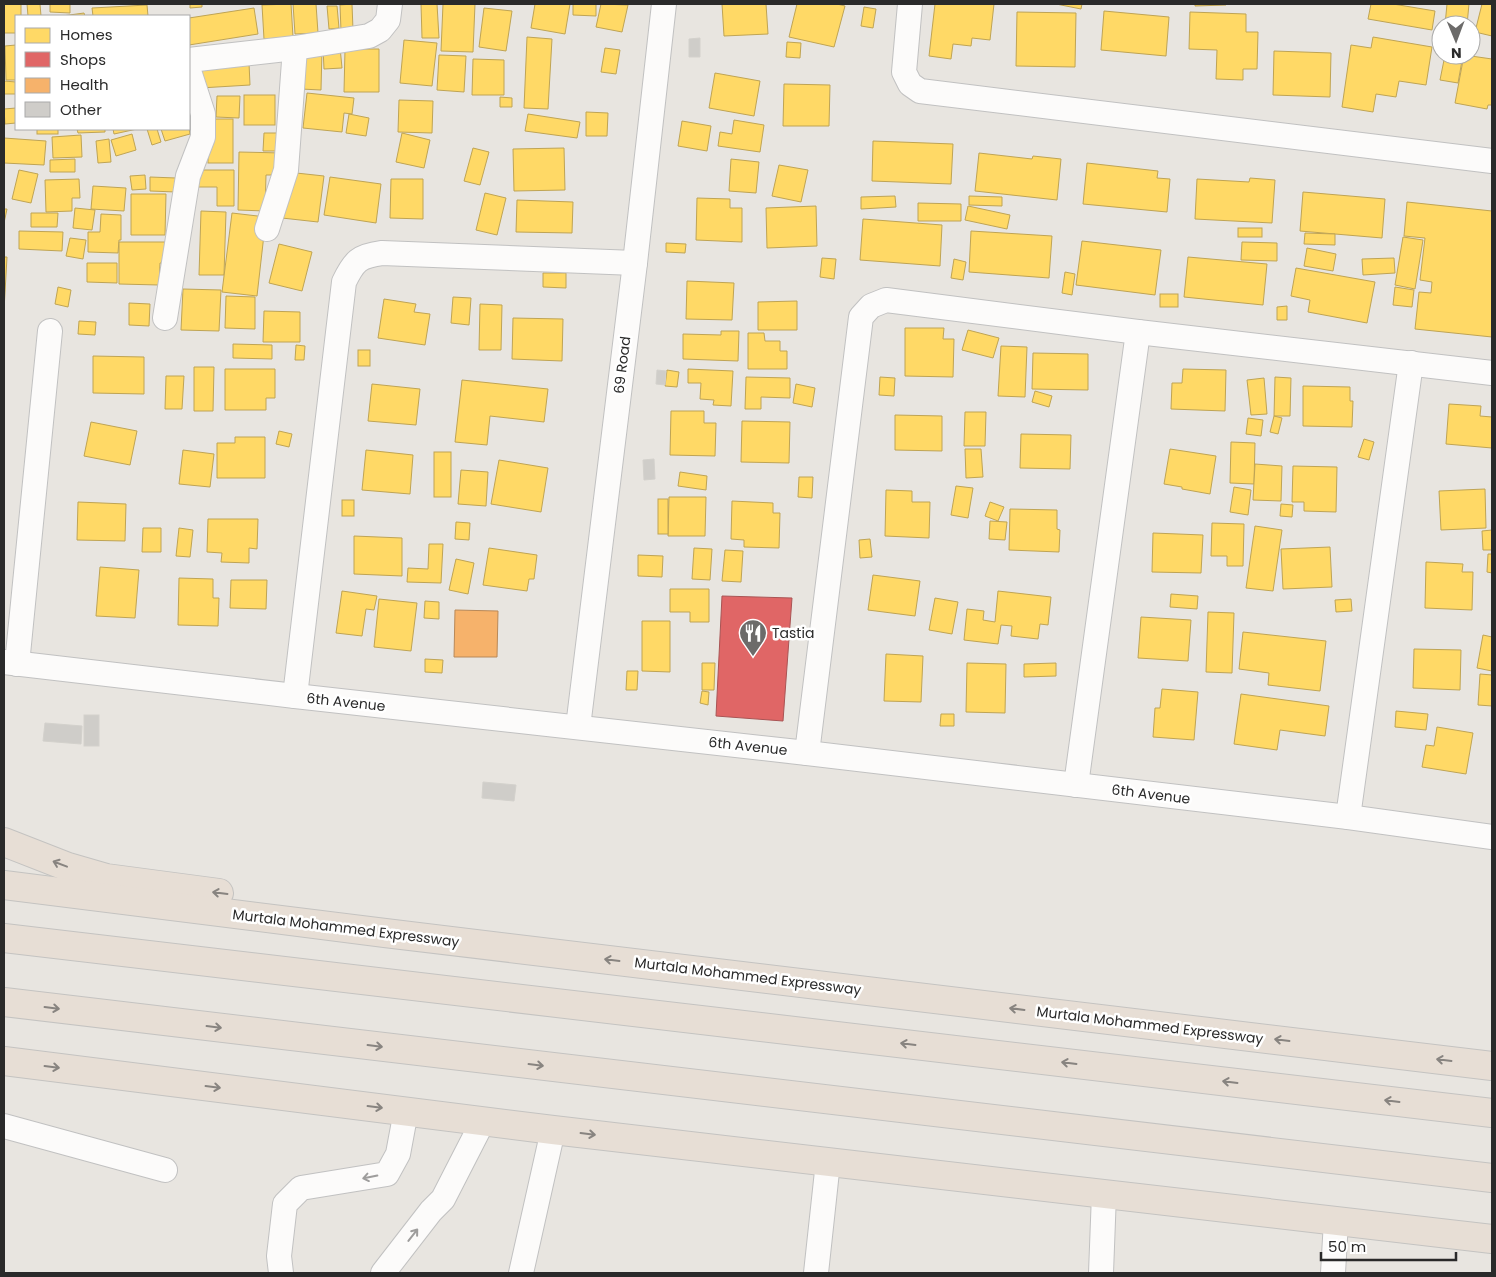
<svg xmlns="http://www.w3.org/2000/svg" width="1496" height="1277" font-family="Poppins,sans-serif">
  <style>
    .homes { fill: #ffd966; stroke: #bfa454 }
    .shops { fill: #e06666; stroke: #a95454 }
    .health { fill: #f6b26b; stroke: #b98958 }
    .building { fill: #cfcdc9; stroke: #d3d1cc }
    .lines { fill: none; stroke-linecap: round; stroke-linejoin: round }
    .minor-casing { stroke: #c1c1c1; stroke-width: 26 }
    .highway-casing { stroke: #c4c3c1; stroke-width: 30 }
    .minor { stroke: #fcfbfa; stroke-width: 24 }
    .highway { stroke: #e7ded5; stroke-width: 28 }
    .oneway { stroke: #888480 }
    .oneway2 { stroke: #9e9d9c }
    .labels { text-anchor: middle; stroke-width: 5; stroke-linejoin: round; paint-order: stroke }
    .street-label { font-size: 14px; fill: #2a2a2a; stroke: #fff }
    .poi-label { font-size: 14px; fill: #2a2a2a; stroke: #fff; text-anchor: start }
  </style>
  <rect width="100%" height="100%" fill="#e8e5e0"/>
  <g class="homes">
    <polygon points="4,4 21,4 21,16 16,16 16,33 4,33"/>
    <polygon points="27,4 40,4 41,16 28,16"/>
    <polygon points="50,4 70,4 70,13 50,12"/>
    <polygon points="190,4 202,4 202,7 190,8"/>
    <polygon points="291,4 293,37 264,39 262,5"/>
    <polygon points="293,4 316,4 318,33 295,34"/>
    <polygon points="352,4 353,30 341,31 340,5"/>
    <polygon points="421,4 437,4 439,38 422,38"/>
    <polygon points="443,4 475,4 473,52 441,51"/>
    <polygon points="535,4 570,4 565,34 531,28"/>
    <polygon points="573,4 596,4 596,16 573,15"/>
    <polygon points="601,4 628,5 622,32 596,27"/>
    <polygon points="722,4 766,4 768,34 724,36"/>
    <polygon points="797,4 837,4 845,6 834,47 789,37"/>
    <polygon points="935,4 994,4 990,40 972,38 971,46 953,44 951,59 929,56"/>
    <polygon points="1056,4 1082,4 1081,9"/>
    <polygon points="1195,4 1226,4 1226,5 1195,6"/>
    <polygon points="1371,4 1393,4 1435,11 1432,30 1368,19"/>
    <polygon points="1447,4 1469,4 1467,25 1445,25"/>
    <polygon points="1482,4 1492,4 1492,36 1475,32"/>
    <polygon points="147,5 148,16 93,16 92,8"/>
    <polygon points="327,6 337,6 339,28 329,29"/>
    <polygon points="864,7 876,9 873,28 861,26"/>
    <polygon points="254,8 258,34 189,45 189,18"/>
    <polygon points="484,8 512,11 506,51 479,47"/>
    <polygon points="1104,11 1169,17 1166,56 1101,50"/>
    <polygon points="1017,12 1076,13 1075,67 1016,66"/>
    <polygon points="1190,12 1246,14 1246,32 1258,32 1257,69 1243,69 1243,80 1216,79 1217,50 1189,49"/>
    <polygon points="84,13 85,16 62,16"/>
    <polygon points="527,37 552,39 548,109 524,108"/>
    <polygon points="1373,37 1432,47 1426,85 1399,81 1396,97 1376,94 1373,112 1342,107 1351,45 1371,48"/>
    <polygon points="404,40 437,43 432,86 400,83"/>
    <polygon points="787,42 801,43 800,58 786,57"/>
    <polygon points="16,45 16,80 6,80 5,46"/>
    <polygon points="340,47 342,68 324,69 323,48"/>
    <polygon points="302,48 322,49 321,90 301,89"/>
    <polygon points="605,48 620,50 616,74 601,72"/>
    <polygon points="345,49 379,49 379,92 344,92"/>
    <polygon points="1274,51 1331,53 1330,97 1273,95"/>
    <polygon points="439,55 466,56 464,92 437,90"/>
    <polygon points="1445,55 1463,55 1458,83 1440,80"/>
    <polygon points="1464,55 1492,59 1492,105 1488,105 1487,109 1455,103"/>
    <polygon points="473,59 504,60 504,95 472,95"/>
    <polygon points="249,63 250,85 200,88 199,64"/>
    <polygon points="715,73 760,81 754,116 709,108"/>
    <polygon points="4,81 16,82 16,94 4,94"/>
    <polygon points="784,84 830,85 829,126 783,126"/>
    <polygon points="307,93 354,98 352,114 344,113 342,132 303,128"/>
    <rect x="244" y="95" width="31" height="30"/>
    <polygon points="217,96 240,96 239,118 216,117"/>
    <polygon points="500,97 512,98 512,107 500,107"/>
    <polygon points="399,100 433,101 432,133 398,132"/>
    <polygon points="16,108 16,123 5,124 4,109"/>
    <polygon points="586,112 608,113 607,136 586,136"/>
    <polygon points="349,114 369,118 366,136 346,133"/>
    <polygon points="528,114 580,122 577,138 525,131"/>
    <rect x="208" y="119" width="25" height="44"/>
    <polygon points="734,120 764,125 760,152 718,146 720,132 732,134"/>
    <polygon points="682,121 711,126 707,151 678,146"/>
    <polygon points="189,128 190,134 165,141 161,129"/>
    <rect x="37" y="129" width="21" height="5"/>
    <polygon points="77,129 105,129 105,132 78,133"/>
    <polygon points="113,129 137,129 114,134"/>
    <polygon points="147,129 157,129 161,142 152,145"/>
    <polygon points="264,133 283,133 282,151 263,151"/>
    <polygon points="402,133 430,140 424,168 396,162"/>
    <polygon points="132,134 136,150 116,156 111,140"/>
    <polygon points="81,135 82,157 53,158 52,137"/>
    <polygon points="4,138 46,141 44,165 4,163"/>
    <polygon points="109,139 111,162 98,163 96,141"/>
    <polygon points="873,141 953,144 951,184 872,181"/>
    <polygon points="473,148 489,152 480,185 464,181"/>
    <polygon points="564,148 565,190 514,191 513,149"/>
    <polygon points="239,152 282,153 281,175 266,175 265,211 238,210"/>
    <polygon points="979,153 1032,159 1033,156 1061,159 1057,200 975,191"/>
    <polygon points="75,159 75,172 50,172 50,160"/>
    <polygon points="731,159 759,162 756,193 729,191"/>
    <polygon points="1087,163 1158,171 1157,178 1170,179 1167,212 1083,204"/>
    <polygon points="779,165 808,170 801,202 772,196"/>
    <polygon points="19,170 38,174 31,203 12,199"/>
    <polygon points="198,170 234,170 234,206 217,206 217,187 198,187"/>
    <polygon points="287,172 324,176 318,222 282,218"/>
    <polygon points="145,175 146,189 132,190 130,176"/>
    <polygon points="150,177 176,178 176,192 150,191"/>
    <polygon points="330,177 381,184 376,223 324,215"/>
    <polygon points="1250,178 1275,180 1272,223 1195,219 1197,179 1249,182"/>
    <polygon points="79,179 80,198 72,198 72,211 46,212 45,180"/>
    <polygon points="391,179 423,179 423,219 390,218"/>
    <polygon points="93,186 126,188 124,211 91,209"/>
    <polygon points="1303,192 1385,199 1382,238 1300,231"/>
    <polygon points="485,193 506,198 497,235 476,230"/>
    <polygon points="131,194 166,194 165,235 131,235"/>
    <polygon points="895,196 896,207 861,209 861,197"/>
    <polygon points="969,196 1002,197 1002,206 969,205"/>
    <polygon points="697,198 730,199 730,208 742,208 742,242 696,240"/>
    <polygon points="517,200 573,202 572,233 516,232"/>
    <polygon points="1407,202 1492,211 1492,337 1415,329 1419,292 1431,293 1432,282 1420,280 1425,238 1404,236"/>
    <polygon points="918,203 961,204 961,221 918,221"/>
    <polygon points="816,206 817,246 767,248 766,208"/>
    <polygon points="968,206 1010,215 1007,229 965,220"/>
    <polygon points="75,208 95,210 92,230 73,228"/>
    <polygon points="4,209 7,209 4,223"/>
    <polygon points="201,211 226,212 224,275 199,275"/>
    <polygon points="31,213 58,213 57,227 31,227"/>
    <polygon points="232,213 266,217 257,296 222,292"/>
    <polygon points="101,214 121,215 121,240 119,240 118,253 88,252 88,232 100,232"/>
    <polygon points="863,219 942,225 940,266 860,260"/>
    <rect x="1238" y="228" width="24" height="9"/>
    <polygon points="19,231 63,232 62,251 19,249"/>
    <polygon points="971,231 1052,236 1049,278 969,272"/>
    <polygon points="1305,233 1335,234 1335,245 1304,244"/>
    <polygon points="1403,237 1423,240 1415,289 1395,285"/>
    <polygon points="70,238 86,240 83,259 66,256"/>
    <polygon points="1082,241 1161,250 1155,295 1076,285"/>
    <polygon points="119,242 166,242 166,263 160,263 159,285 119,284"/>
    <polygon points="1242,242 1277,243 1277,261 1241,260"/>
    <polygon points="666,243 686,244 685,253 666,252"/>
    <polygon points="279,244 312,252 302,291 269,283"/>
    <polygon points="1307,248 1336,254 1333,271 1304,266"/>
    <polygon points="4,257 7,257 4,310"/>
    <polygon points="1188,257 1267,264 1263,305 1184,297"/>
    <polygon points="822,258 836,259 834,279 820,277"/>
    <polygon points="1394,258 1395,273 1363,275 1362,259"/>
    <polygon points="954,259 966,262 963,280 951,278"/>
    <polygon points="87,263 117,263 117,283 87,282"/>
    <polygon points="1296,268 1375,282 1367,323 1308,312 1310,300 1291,296"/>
    <polygon points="1065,272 1075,274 1072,295 1062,293"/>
    <polygon points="543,273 566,273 566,288 543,287"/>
    <polygon points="687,281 734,283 732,320 686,319"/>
    <polygon points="58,287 71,290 68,307 55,304"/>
    <polygon points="1395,287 1414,290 1412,307 1393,305"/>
    <polygon points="183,289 221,290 219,331 181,330"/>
    <rect x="1160" y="294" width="18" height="13"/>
    <polygon points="226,296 255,297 255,329 225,328"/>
    <polygon points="453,297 471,298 469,325 451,323"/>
    <polygon points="384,299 416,304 414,312 430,314 425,345 378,338"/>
    <polygon points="797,301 797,330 758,330 758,302"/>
    <polygon points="129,303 150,304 149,326 129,325"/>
    <polygon points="480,304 502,305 501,350 479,350"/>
    <polygon points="1287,306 1287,320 1277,320 1277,307"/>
    <polygon points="264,311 300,312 300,342 263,342"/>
    <polygon points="513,318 563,319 562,361 512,359"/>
    <polygon points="79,321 96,322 95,335 78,334"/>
    <polygon points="905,328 944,328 943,339 954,339 953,377 905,376"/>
    <polygon points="968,330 999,338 993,358 962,350"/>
    <polygon points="721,331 739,331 738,361 683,359 683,334 721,335"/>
    <polygon points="748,333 764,333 765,341 780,341 780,351 787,351 787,369 748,369"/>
    <polygon points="233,344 272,345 272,359 233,358"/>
    <polygon points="296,345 305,346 304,360 295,360"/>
    <polygon points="1001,346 1027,347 1025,397 998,396"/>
    <rect x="358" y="350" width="12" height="16"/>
    <polygon points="1033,353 1088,354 1088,390 1032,389"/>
    <polygon points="93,356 144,357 144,394 93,393"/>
    <polygon points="194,367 214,367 213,411 194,411"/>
    <polygon points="225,369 275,369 275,398 266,398 266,410 225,410"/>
    <polygon points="688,369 733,371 731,406 713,405 714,400 700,399 701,383 688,383"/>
    <polygon points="1183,369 1226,370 1225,411 1171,409 1172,383 1182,383"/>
    <polygon points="667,370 679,372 677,387 665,386"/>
    <polygon points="166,376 184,376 182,409 165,409"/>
    <polygon points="746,377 790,378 790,398 761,397 761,409 745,409"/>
    <polygon points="880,377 895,378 894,396 879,395"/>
    <polygon points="1275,377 1291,378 1290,416 1274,416"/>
    <polygon points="1264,378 1267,414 1251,415 1247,380"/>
    <polygon points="462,380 548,389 544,422 490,416 487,445 455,442"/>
    <polygon points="372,384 420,389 416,425 368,421"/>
    <polygon points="796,384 815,388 812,407 793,403"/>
    <polygon points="1303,386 1350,387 1350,401 1353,401 1352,427 1303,426"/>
    <polygon points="1035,391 1052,396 1049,407 1032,402"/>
    <polygon points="1449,404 1481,406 1480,416 1492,417 1492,448 1446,444"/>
    <polygon points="671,411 704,411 704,423 716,423 715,456 670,455"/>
    <polygon points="965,412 986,412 985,446 964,446"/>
    <polygon points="895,415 942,416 942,451 895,450"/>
    <polygon points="1274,416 1282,418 1278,434 1270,432"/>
    <polygon points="1248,418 1263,420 1261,436 1246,434"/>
    <polygon points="742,421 790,422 789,463 741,462"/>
    <polygon points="91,422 137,431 130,465 84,456"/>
    <polygon points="279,431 292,434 289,447 276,444"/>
    <polygon points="1021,434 1071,435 1070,469 1020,468"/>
    <polygon points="235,437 265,437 265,478 217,478 217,443 235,443"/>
    <polygon points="1364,439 1374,442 1369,460 1358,457"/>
    <polygon points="1231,442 1255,443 1254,484 1230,483"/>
    <polygon points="965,449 981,449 983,477 966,478"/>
    <polygon points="1170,449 1216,456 1210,494 1182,489 1182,487 1164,484"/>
    <polygon points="183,450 214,454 210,487 179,484"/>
    <polygon points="366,450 413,455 410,494 362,490"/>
    <rect x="434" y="452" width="17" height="45"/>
    <polygon points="499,460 548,468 541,512 491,504"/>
    <polygon points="1255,464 1282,466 1281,501 1253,500"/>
    <polygon points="1293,466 1337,467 1336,512 1304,511 1304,502 1292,502"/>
    <polygon points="461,470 488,472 486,506 458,504"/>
    <polygon points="680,472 707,476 706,490 678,486"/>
    <polygon points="799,477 813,477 812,498 798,497"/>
    <polygon points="956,486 973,488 968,518 951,515"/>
    <polygon points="1234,487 1251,490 1248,515 1230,512"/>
    <polygon points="1485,489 1486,528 1441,530 1439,491"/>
    <polygon points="886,490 912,491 912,502 930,502 929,538 885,536"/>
    <polygon points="669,497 706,497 705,536 668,536"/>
    <rect x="658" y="499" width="10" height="35"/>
    <rect x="342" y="500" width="12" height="16"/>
    <polygon points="732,501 773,503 773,513 780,513 779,548 744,547 744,540 731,539"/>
    <polygon points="78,502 126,504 125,541 77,540"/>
    <polygon points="990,502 1004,507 998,521 985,516"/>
    <polygon points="1281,504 1293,505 1292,517 1280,516"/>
    <polygon points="1010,509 1057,510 1057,529 1060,530 1059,552 1009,550"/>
    <polygon points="208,519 258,519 257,549 249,548 249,563 221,562 222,553 207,552"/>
    <polygon points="990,521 1007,522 1005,540 989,539"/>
    <polygon points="456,522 470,523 469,540 455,539"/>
    <polygon points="1212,523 1244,524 1243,566 1227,566 1227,556 1211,556"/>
    <polygon points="1255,526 1282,530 1273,591 1246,588"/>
    <polygon points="143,528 161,528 161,552 142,552"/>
    <polygon points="179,528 193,530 190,557 176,556"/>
    <polygon points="1492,530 1492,550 1483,550 1482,531"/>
    <polygon points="1153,533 1203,535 1201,573 1152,572"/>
    <polygon points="354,536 402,538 402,576 354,574"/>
    <polygon points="870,539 872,557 860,558 859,540"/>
    <polygon points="429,544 443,544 441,583 407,582 408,568 428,569"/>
    <polygon points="1330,547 1332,587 1283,589 1281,549"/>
    <polygon points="489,548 537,555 534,579 529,579 527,591 483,585"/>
    <polygon points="694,548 712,549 710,580 692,579"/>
    <polygon points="725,550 743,551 741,582 722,581"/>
    <polygon points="1488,554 1492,554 1492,573 1487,572"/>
    <polygon points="638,555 663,556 662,577 638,576"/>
    <polygon points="456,559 474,563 468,594 449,590"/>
    <polygon points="1426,562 1463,564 1462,572 1473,572 1472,610 1425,608"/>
    <polygon points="100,567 139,570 135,618 96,616"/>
    <polygon points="873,575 920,581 915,616 868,610"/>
    <polygon points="179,578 213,579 213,598 219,598 218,626 178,625"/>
    <polygon points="231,580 267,580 266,609 230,608"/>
    <polygon points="670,589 709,589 709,622 690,622 690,612 670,612"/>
    <polygon points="342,591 377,596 374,610 366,609 362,636 336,633"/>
    <polygon points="998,591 1051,597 1048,625 1040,624 1038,639 1011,636 1012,626 1001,625 998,644 964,640 967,609 984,611 983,620 995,622"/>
    <polygon points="1171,594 1198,596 1197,609 1170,607"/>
    <polygon points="935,598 958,602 952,634 929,630"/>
    <polygon points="379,599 417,603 411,651 374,647"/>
    <polygon points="1351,599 1352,611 1336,612 1335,600"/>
    <polygon points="425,601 439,602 439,619 424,618"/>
    <polygon points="1208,612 1234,613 1232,673 1206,672"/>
    <polygon points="1141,617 1191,620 1188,661 1138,658"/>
    <polygon points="642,621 670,621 670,672 642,671"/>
    <polygon points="1243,632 1326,641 1320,691 1268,685 1269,673 1239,669"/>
    <polygon points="1483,635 1492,637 1492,671 1477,668"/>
    <polygon points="1414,649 1461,650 1460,690 1413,688"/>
    <polygon points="886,654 923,656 921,702 884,701"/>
    <polygon points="425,659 443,660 442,673 425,672"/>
    <polygon points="702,663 715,663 714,690 702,690"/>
    <polygon points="967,663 1006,664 1005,713 966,712"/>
    <polygon points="1056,663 1056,676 1024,677 1024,664"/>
    <polygon points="627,671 638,671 637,690 626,690"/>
    <polygon points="1480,674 1492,675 1492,706 1478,705"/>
    <polygon points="1162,689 1198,692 1194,740 1153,737 1155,708 1160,708"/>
    <polygon points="702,691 709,692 708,705 700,703"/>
    <polygon points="1241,694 1329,706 1325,736 1280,730 1277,750 1234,744"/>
    <polygon points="1396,711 1428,714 1426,730 1395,727"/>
    <polygon points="941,714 954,714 954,726 940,726"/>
    <polygon points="1437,727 1473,733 1466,774 1422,767 1426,745 1434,746"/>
  </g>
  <polygon class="shops" points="722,596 792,598 783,721 716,716"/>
  <polygon class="health" points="455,610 498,611 497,657 454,657"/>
  <g class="building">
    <polygon points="700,38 700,57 689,57 689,39"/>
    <polygon points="657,370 666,371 665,385 656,384"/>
    <polygon points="654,459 655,479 644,480 643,460"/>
    <rect x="84" y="715" width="15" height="31"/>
    <polygon points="45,723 82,726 81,744 43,741"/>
    <polygon points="483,782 516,785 514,801 482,798"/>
  </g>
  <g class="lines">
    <g class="minor-casing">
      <g id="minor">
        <polyline points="910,4 904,72 910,84 920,91 1492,161"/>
        <polyline points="189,60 295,48 369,36 380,30 388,20 390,4"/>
        <polyline points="267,229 286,170 295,48"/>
        <polyline points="165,318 188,176 203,137 203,114 189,71"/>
        <polyline points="4,662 295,696 807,753 1348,817 1492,837"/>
        <polyline points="17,664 50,331"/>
        <path d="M295,696L344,282C354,261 359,256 382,253L635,263"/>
        <polyline points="578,727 635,263 664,4"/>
        <polyline points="807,753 861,317 871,306 886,300 1138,332 1492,373"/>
        <polyline points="1076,785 1138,332"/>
        <polyline points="1348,817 1411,363"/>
        <polyline points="4,1126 165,1170"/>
        <polyline points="281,1273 279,1256 285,1204 301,1188 387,1174 398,1154 406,1111"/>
        <polyline points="383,1273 431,1211 443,1199 483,1121"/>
        <polyline points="521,1273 553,1130"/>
        <polyline points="816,1273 828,1162"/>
        <polyline points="1101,1273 1104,1194"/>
        <polyline points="1333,1273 1336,1221"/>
      </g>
    </g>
    <g class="highway-casing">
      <g id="highway">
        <polyline points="4,842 68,867 106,878 219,893"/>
        <polyline points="4,885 385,933 1492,1066"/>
        <polyline points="4,938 1492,1113"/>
        <polyline points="4,1002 1492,1178"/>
        <polyline points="4,1061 553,1130 1492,1239"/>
      </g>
    </g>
    <use href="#minor" class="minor"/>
    <use href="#highway" class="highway"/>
  </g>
  <defs><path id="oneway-shaft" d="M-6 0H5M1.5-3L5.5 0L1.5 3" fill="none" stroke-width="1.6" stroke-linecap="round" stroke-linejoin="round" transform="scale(1.25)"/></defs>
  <g class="oneway">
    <use href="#oneway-shaft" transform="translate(60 864) rotate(-159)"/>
    <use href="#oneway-shaft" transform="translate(220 893) rotate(-173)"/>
    <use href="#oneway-shaft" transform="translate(612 960) rotate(-173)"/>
    <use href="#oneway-shaft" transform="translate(52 1008) rotate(7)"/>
    <use href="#oneway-shaft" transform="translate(1017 1009) rotate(-173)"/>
    <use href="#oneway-shaft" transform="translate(214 1027) rotate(7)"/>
    <use href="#oneway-shaft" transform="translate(1282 1040) rotate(-173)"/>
    <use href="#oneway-shaft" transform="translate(908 1044) rotate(-173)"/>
    <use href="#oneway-shaft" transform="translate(375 1046) rotate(7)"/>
    <use href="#oneway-shaft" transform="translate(1444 1060) rotate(-173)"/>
    <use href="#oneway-shaft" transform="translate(1069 1063) rotate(-173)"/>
    <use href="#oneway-shaft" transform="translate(536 1065) rotate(7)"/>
    <use href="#oneway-shaft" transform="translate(52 1067) rotate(7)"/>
    <use href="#oneway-shaft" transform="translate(1230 1082) rotate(-173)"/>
    <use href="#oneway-shaft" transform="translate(213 1087) rotate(7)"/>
    <use href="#oneway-shaft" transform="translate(1392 1101) rotate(-173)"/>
    <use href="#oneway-shaft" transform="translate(375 1107) rotate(7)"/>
    <use href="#oneway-shaft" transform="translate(588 1134) rotate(7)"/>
  </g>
  <g class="oneway2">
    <use href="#oneway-shaft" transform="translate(370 1177) rotate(169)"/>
    <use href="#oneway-shaft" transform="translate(413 1235) rotate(-52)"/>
  </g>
  <defs>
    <g id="restaurant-pin" transform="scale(1.4375)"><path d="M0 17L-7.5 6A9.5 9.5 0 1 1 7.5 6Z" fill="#6c6b6a" stroke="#fff"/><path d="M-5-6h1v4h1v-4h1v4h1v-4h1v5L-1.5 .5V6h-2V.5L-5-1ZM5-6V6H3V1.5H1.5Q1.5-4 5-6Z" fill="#fff"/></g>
  </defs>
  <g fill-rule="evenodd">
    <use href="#restaurant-pin" x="753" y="633"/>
  </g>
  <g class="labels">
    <g class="street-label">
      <text transform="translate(622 365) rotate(-83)" y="5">69 Road</text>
      <text transform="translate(346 702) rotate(6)" y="5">6th Avenue</text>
      <text transform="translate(748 746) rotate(6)" y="5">6th Avenue</text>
      <text transform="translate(1151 794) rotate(7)" y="5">6th Avenue</text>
      <text transform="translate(346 928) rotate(7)" y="5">Murtala Mohammed Expressway</text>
      <text transform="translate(748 976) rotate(7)" y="5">Murtala Mohammed Expressway</text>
      <text transform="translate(1150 1025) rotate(7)" y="5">Murtala Mohammed Expressway</text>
    </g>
    <g class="poi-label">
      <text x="772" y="638">Tastia</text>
    </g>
  </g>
  <rect width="1496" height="1277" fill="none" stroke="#2a2a2a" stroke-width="10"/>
  <rect x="15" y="15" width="175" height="115" fill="#ffffff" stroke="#aaaaaa"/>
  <rect x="25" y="28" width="25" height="15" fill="#ffd966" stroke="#aaaaaa"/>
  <text x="60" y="40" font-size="15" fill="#2a2a2a">Homes</text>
  <rect x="25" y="52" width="25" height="15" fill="#e06666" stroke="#aaaaaa"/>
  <text x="60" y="65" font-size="15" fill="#2a2a2a">Shops</text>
  <rect x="25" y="78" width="25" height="15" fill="#f6b26b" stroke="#aaaaaa"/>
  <text x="60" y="90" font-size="15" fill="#2a2a2a">Health</text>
  <rect x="25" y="102" width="25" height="15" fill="#cfcdc9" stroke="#aaaaaa"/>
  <text x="60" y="115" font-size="15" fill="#2a2a2a">Other</text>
  <g transform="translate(1456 40) rotate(179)"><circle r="24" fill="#ffffff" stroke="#aaaaaa"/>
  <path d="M0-4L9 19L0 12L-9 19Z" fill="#6c6b6a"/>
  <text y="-8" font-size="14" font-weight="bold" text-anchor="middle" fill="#2a2a2a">N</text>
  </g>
  <path d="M1321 1252v8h135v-8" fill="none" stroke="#2a2a2a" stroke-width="2.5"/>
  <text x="1328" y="1252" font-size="15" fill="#2a2a2a" stroke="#ffffff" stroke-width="4" paint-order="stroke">50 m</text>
</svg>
